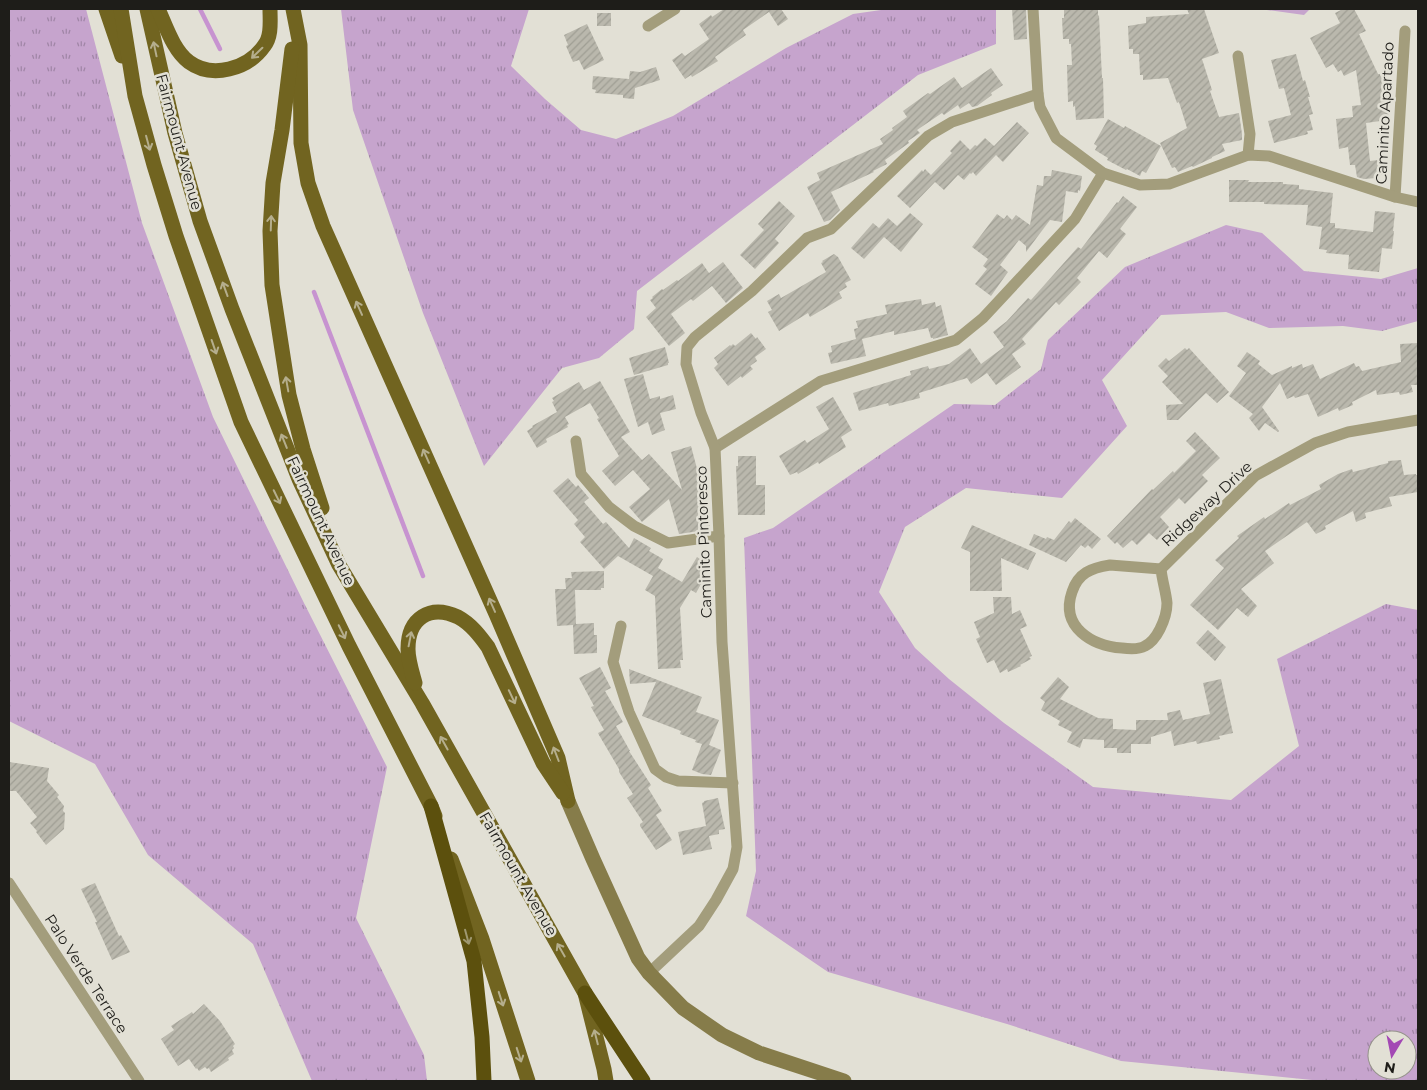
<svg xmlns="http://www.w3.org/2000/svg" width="1427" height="1090" font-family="Montserrat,sans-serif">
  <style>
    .grass { fill: url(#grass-tufts); fill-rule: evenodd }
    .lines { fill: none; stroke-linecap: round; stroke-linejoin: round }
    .stream { stroke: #c793d0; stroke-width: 4.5 }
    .building { fill: url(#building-hatch) }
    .street { stroke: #a39d7c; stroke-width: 11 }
    .secondary { stroke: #867c4a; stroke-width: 15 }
    .primary { stroke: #716420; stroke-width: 15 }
    .highway { stroke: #5c500d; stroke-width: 15 }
    .oneway { stroke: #b5ae8d }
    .oneway2 { stroke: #9f9871 }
    .labels { text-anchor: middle; stroke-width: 5; stroke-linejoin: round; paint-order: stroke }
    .street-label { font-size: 15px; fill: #1e1d19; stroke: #e2e0d5 }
  </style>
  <defs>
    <pattern id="grass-tufts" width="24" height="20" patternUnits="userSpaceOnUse" patternTransform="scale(1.25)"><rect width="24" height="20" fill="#c6a4cd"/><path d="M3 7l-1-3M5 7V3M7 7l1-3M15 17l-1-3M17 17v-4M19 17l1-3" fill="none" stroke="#a085a6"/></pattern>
    <pattern id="building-hatch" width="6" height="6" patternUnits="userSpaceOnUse" patternTransform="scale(1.25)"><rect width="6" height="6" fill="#bab8ad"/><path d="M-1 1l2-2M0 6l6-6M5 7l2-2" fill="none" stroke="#9f9e94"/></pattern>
  </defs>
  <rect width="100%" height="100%" fill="#e2e0d5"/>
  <g class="grass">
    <polygon points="9,9 86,9 142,223 213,417 304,603 387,767 356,918 424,1055 427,1081 312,1081 253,944 148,855 95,764 9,721"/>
    <polygon points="341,9 529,9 511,66 545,99 581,130 616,139 673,116 786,48 853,14 888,9 996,9 996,44 918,75 637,291 634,329 599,358 562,368 484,466 423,313 353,110"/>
    <polygon points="1260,9 1310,9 1304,15"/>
    <path d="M1226,225L1262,233L1304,271L1381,279L1418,268V321L1382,331L1343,326L1269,328L1226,312L1161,315L1102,380L1127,426L1062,498L966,488L905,527L879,592L915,648L949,679L1004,723L1093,787L1231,800L1299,746L1277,659L1386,604L1418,610V1081H1322L1121,1061L1007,1024L828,972L746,916L756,871L744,538L773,528L954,404L995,405L1041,369L1048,340L1125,267ZM1377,1040H1407V1070H1377Z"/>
  </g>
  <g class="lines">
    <g class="stream">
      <polyline points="200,9 220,49"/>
      <polyline points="314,292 423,576"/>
    </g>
  </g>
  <g class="building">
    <polygon points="724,9 781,9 788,19 778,26 769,12 743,30 746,35 715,57 718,61 692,77 691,75 685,79 672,60 682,53 685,56 709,39 699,24 711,15 712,17"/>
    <polygon points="1012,9 1026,9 1027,39 1014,40"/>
    <polygon points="1064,9 1098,9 1098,16 1099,15 1102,78 1103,78 1104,118 1076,120 1075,106 1073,107 1073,101 1068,102 1067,65 1072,65 1071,44 1069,44 1069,39 1063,39 1062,18 1064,18"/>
    <polygon points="1187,9 1204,9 1219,53 1202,59 1212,90 1210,91 1219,117 1239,113 1242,134 1242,140 1222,144 1225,151 1212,157 1212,158 1193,167 1192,166 1178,172 1175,167 1172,168 1160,143 1187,128 1179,102 1177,103 1168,78 1143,80 1143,75 1140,75 1139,54 1133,54 1133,49 1129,49 1128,26 1146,23 1146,17 1189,14"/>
    <polygon points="1343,9 1354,9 1366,31 1359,34 1378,74 1381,74 1383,84 1384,84 1389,118 1387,118 1387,120 1366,123 1370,161 1386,159 1388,174 1376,175 1376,178 1364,179 1357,177 1355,165 1350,165 1348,147 1339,149 1336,119 1353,117 1352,106 1361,105 1356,70 1344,76 1341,70 1338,72 1333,64 1326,68 1310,38 1340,23 1335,13"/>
    <rect x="597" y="13" width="14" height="13"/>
    <polygon points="587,24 604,60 584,70 579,60 573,62 566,46 568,45 564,35"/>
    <polygon points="1296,54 1303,81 1305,80 1310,97 1308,97 1313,114 1309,115 1313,130 1307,131 1308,134 1274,143 1268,121 1291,115 1284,88 1279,89 1271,60"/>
    <polygon points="656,67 660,80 635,88 634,99 623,98 623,95 595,93 596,90 592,89 593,76 629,79 630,71 640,72"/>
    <polygon points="991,68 1003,85 991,93 992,95 977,106 972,107 969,103 960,109 958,105 944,115 942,113 917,130 920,133 908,141 909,143 885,160 887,164 873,171 874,172 831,192 840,210 830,220 824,222 807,187 820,180 817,173 883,144 880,139 893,130 892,128 907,117 903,111 928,93 930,94 954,77 962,88"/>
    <polygon points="1108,119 1124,128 1125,126 1161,146 1146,173 1142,171 1140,176 1127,169 1126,170 1107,160 1108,158 1095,150 1097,146 1094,144"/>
    <polygon points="1017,122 1029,133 1003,162 996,155 976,176 973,172 971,174 970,173 964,180 958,175 944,190 935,182 910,208 897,196 922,170 923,172 925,169 931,175 952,153 950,151 960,140 970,150 975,145 977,146 985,138 994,146"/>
    <polygon points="1052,170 1082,176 1080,191 1078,190 1078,193 1066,191 1062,222 1050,220 1026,252 1026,246 1019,240 1000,265 1008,272 991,296 975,284 987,269 983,266 988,259 972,247 997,214 1004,219 1007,215 1012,220 1016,215 1030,225 1037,185 1043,186 1044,176 1051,176"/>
    <polygon points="1229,180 1249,180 1248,182 1283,182 1283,184 1299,185 1299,189 1333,193 1330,223 1335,223 1335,228 1373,232 1375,211 1395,213 1393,231 1394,231 1392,249 1382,248 1379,272 1348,269 1349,255 1326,253 1327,250 1319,249 1322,227 1306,225 1308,205 1264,204 1264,202 1229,202"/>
    <polygon points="1123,196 1137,207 1120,229 1126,234 1107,258 1099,251 1077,278 1081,282 1059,305 1056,302 1022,339 1026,344 1012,354 1021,367 996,385 987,373 971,384 967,378 919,393 920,398 889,406 888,403 859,411 853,393 911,375 910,371 928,366 929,369 949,364 970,348 981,364 1004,347 993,332 1007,321 1006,322 1028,298 1031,300 1078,247 1081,249 1117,202 1118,203"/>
    <polygon points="779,201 795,216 775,239 779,243 755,269 740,255 764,230 758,224"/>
    <polygon points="910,213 923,224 901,252 884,237 864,259 851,248 873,223 879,228 888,218 897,226"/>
    <polygon points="834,254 838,257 851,280 845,283 847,287 839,292 842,298 810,317 808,313 779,331 768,312 772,310 767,301 779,294 781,298 826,272 821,263 823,262 822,261"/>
    <polygon points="723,262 743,288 726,303 712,286 693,301 691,299 671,314 685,333 669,346 646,317 656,308 650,300 653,298 652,297 662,289 663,290 677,280 678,281 702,263 709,273"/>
    <polygon points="921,299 922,305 935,302 936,307 941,305 948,335 933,339 933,338 931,338 928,328 894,335 894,331 862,339 866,356 831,364 828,353 832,352 831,346 856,339 854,329 858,328 856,321 887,314 885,305"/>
    <polygon points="751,333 756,339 757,337 766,349 755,357 757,361 750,366 753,369 742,378 741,376 728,386 714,368 718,364 714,358 730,345 731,346 733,344 735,346"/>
    <polygon points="1418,343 1418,385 1411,385 1413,392 1400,395 1399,392 1377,395 1376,390 1352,402 1353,405 1339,411 1338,408 1318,417 1308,394 1295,398 1294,396 1287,399 1280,383 1262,407 1279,431 1278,432 1265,423 1259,431 1249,418 1253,414 1229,396 1246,373 1237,366 1247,352 1260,361 1258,364 1272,375 1292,366 1292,368 1302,364 1303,368 1313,364 1320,379 1354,363 1356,367 1359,366 1362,371 1401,362 1400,344"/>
    <polygon points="665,347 669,363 668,363 668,365 634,375 629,358"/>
    <polygon points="1185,348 1187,350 1189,348 1229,392 1217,403 1206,393 1178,420 1167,420 1166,405 1183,404 1162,382 1168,376 1158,366 1166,358 1169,361"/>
    <polygon points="643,374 650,399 660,396 660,399 673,395 676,409 660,413 665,430 652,435 648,422 638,427 624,379"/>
    <polygon points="600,381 630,432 621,437 642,460 649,454 682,490 671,452 691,446 705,499 703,500 710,526 698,529 699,531 679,534 669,499 642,522 629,507 650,489 633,470 615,486 602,471 619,456 597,419 599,418 590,403 565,417 569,424 567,425 568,427 546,439 547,442 537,448 527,431 533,427 532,426 557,412 552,402 554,401 552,398 579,382 584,390"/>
    <polygon points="833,397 852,430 841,437 846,447 819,464 818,462 798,474 797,472 790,475 779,456 805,440 807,443 829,429 816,407"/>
    <polygon points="1195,432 1220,458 1202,475 1208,481 1185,504 1179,498 1160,517 1169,527 1157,540 1149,533 1137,545 1132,540 1123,548 1117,542 1115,544 1107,536 1152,489 1153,490 1173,471 1174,473 1196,451 1186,441"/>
    <polygon points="738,456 756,456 756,485 765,485 765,515 738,515 736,466 738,466"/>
    <polygon points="1401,460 1404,475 1416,474 1416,475 1418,475 1418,492 1389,497 1392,506 1365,513 1366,518 1356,522 1353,511 1325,526 1326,529 1316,534 1307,522 1265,551 1274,563 1241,589 1257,606 1248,617 1237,608 1218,630 1190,605 1224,568 1215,560 1239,538 1237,536 1247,529 1264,517 1265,519 1289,503 1290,505 1321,489 1319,485 1338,474 1352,469 1353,472 1388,463 1388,461"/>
    <polygon points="568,478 576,487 578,485 589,498 584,502 603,524 606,522 629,548 634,538 651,548 649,551 663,559 658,568 682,582 697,557 711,566 696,593 691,590 680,608 683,660 680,660 681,668 658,669 655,596 645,590 653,576 618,556 604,569 580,542 585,537 574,524 578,520 553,491"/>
    <polygon points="1075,518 1101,539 1092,549 1088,545 1085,548 1081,545 1066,562 1029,545 1034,534 1046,539 1047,537 1054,540 1069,521 1071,523"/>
    <polygon points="972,525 1036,553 1028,570 1001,558 1002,591 970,591 970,552 961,548"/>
    <polygon points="604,571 604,588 601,588 601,590 575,590 576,624 594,623 594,635 597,635 597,653 574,654 573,625 557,626 555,589 566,589 565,578 572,578 571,572"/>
    <polygon points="993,597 1011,597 1012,614 1020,610 1027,626 1020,629 1032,656 1029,657 1031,659 1020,665 1021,666 1008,672 1007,669 1000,673 994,660 987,663 976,639 980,637 974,622 994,613"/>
    <polygon points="1208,630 1226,647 1215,661 1196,643"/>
    <polygon points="600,667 611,688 605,691 623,722 616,726 630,751 629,751 651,785 648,788 662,811 656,815 672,840 656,850 640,826 640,824 643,822 627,798 633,794 619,772 619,769 599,735 598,733 604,730 591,707 594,706 579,678"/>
    <polygon points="629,669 702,697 696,712 719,720 709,745 721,750 711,775 702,774 692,770 702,744 695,742 696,740 680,734 681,731 642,716 656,682 630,684"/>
    <polygon points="1058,677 1069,687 1060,699 1098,718 1113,719 1113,729 1136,730 1136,720 1168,720 1167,713 1180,710 1183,720 1210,714 1203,683 1221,679 1233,733 1219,736 1220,739 1197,744 1196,741 1174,746 1171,731 1151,737 1151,744 1131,744 1131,753 1117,753 1117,748 1104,748 1104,740 1083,739 1080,748 1067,742 1072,732 1058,725 1060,721 1041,710 1045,702 1040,698"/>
    <polygon points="9,762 49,768 47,781 59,795 57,797 64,806 63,811 65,813 64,829 46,845 36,832 37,831 30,823 37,817 16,791 9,791 10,780 9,780"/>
    <polygon points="718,798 725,829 719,830 719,834 709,836 712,849 683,855 678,832 706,826 702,803 704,802 704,801"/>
    <polygon points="95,883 119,936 121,935 130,952 112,960 95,922 97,922 81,889"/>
    <polygon points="204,1004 220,1021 235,1044 233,1046 234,1048 232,1050 234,1054 228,1058 229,1060 211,1072 209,1068 207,1069 205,1067 199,1071 197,1068 196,1069 189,1059 178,1066 161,1039 174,1030 171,1026 192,1012 193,1014"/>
  </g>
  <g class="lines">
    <g class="street">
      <polyline points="1033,9 1038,94"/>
      <polyline points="648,26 675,9"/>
      <polyline points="1238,56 1250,134 1248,155"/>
      <polyline points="1395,197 1405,31"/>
      <polyline points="576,441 581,474 609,507 634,526 668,543 719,536"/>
      <polyline points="715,448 821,381 956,340 983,318 1075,219 1103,173"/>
      <path d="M1110,565L1161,569C1162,580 1166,592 1167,603C1167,612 1164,621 1160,629C1157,635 1151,643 1145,646C1138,650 1129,649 1122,648C1092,646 1060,627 1072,592C1078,573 1091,568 1110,565Z"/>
      <polyline points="1161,569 1255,476 1315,443 1348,432 1418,420"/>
      <polyline points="621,626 613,662 629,712 655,769 666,777 678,781 733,783"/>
      <polyline points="9,883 139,1081"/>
      <polyline points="649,973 699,926 716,900 733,869 737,847 722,642 719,536 715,448 701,413 686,364 687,347 695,337 752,291 807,238 831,229 928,136 952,122 1038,94 1040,107 1056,138 1103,173 1140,185 1169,184 1248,155 1269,156 1395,197 1418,202"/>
    </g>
    <polyline class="secondary" points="568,801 593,859 638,958 649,973 683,1008 722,1035 759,1053 844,1081"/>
    <g class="primary">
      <polyline points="106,9 122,56"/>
      <polyline points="121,9 135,96 154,165 176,236 241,422 349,646 431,806 435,816"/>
      <polyline points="147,9 175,133 200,221 232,309 299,479 339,565 422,703 585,993 604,1069 606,1081"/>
      <path d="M158,9C166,26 173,50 189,62C212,79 248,69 264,46C272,36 270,21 270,9"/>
      <polyline points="293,9 300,45 301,143 308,183 323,226 496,614 558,758 568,801"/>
      <polyline points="292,49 282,130 273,183 270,231 272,285 289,395 303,449 322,508"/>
      <path d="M415,683C412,672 408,660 408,649C408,618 430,604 458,617C471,624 480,636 488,647L543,763L563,793"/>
      <polyline points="451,859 482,939 528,1081"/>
    </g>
    <g class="highway">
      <polyline points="431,806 474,961 482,1037 484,1081"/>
      <polyline points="585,993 643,1081"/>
    </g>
  </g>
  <defs><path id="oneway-shaft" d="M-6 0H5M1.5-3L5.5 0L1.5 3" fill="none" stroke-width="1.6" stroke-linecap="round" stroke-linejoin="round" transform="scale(1.25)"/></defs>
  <g class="oneway">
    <use href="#oneway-shaft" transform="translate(155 49) rotate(-102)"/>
    <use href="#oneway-shaft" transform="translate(257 53) rotate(136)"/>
    <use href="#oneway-shaft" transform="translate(148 143) rotate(75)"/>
    <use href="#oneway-shaft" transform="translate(271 223) rotate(-88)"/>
    <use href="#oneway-shaft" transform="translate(225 289) rotate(-110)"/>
    <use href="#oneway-shaft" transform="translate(359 308) rotate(-114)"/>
    <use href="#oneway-shaft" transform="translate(214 347) rotate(71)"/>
    <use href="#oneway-shaft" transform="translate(287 384) rotate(-100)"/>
    <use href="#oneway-shaft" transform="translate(284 441) rotate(-112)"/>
    <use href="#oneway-shaft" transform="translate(426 456) rotate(-114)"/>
    <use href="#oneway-shaft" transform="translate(277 497) rotate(64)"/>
    <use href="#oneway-shaft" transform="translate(492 605) rotate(-114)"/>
    <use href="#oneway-shaft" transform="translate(342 632) rotate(64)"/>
    <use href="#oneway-shaft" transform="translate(410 639) rotate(-79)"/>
    <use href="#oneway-shaft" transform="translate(512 697) rotate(65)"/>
    <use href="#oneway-shaft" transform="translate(444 743) rotate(-119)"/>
    <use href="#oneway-shaft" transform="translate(556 754) rotate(-111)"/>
    <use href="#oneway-shaft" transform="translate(561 950) rotate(-120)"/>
    <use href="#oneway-shaft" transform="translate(501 999) rotate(72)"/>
    <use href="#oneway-shaft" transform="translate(596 1037) rotate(-104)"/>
    <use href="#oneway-shaft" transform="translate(519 1055) rotate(72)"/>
  </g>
  <use class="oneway2" href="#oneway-shaft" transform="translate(467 937) rotate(75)"/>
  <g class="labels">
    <g class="street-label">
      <text transform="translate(1385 113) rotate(-87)" y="5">Caminito Apartado</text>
      <text transform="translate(179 142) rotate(75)" y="5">Fairmount Avenue</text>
      <text transform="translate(1207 504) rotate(-43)" y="5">Ridgeway Drive</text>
      <text transform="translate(321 521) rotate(65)" y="5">Fairmount Avenue</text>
      <text transform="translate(704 542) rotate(-92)" y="5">Caminito Pintoresco</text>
      <text transform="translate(518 874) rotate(60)" y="5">Fairmount Avenue</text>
      <text transform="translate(86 974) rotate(57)" y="5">Palo Verde Terrace</text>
    </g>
  </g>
  <rect width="1427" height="1090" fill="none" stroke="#1e1d19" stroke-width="20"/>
  <g transform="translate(1392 1055) rotate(190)"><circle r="24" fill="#e2e0d5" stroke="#94928a"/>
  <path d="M0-4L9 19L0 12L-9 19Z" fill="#a348b4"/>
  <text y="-8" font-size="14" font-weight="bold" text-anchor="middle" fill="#1e1d19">N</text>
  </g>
</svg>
